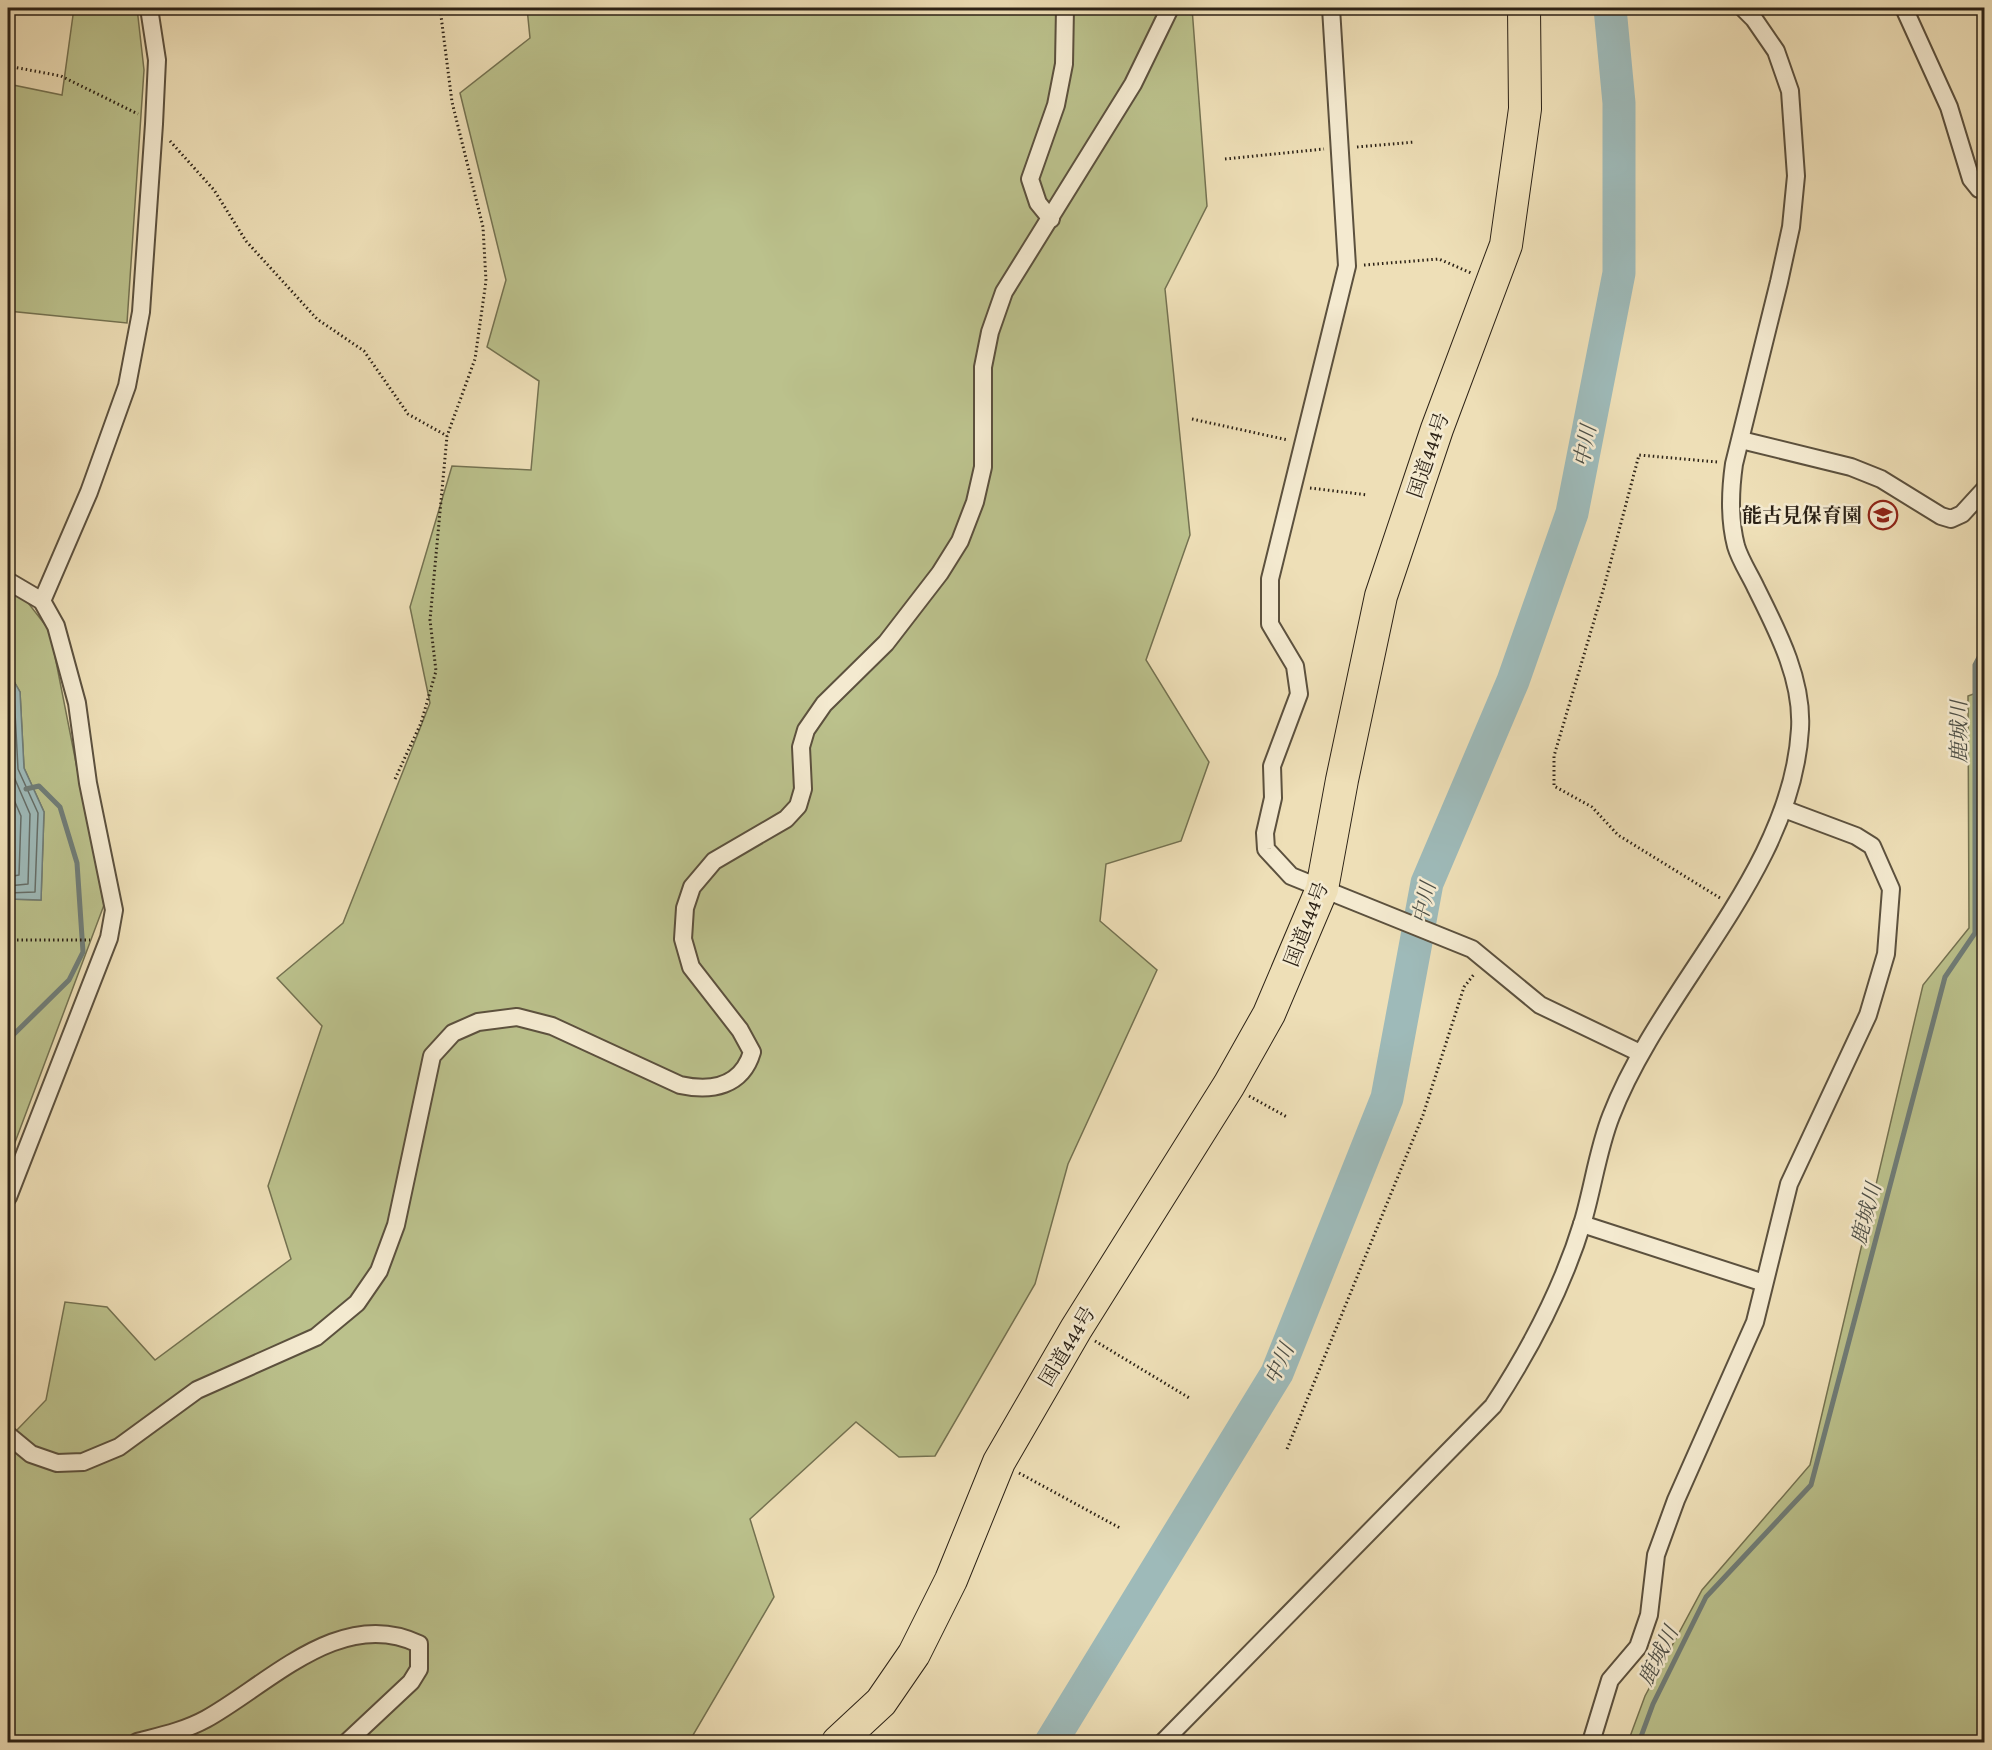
<svg xmlns="http://www.w3.org/2000/svg" width="1992" height="1750" font-family="'Gentium Book Plus','Noto Serif JP',serif">
  <style>
    .green { fill: #bbc18c; stroke: #747251; stroke-width: 1.5 }
    .water { fill: #9ebab9; stroke: #707d78; stroke-width: 1.5 }
    .lines { fill: none; stroke-linecap: round; stroke-linejoin: round }
    .shore { stroke: #656e68; stroke-width: 1.5 }
    .stream { stroke: #707d78; stroke-width: 5 }
    .river { stroke: #9ebab9; stroke-width: 33 }
    .street-casing { stroke: #5c513e; stroke-width: 20 }
    .highway-casing { stroke: #2c2216; stroke-width: 34 }
    .path { stroke: #2c2216; stroke-width: 3; stroke-dasharray: 1.5 3; stroke-linecap: butt }
    .street { stroke: #f4ead0; stroke-width: 16 }
    .highway { stroke: #eedfb7; stroke-width: 32 }
    .labels { text-anchor: middle; stroke-width: 5; stroke-linejoin: round; paint-order: stroke }
    .street-label { font-size: 20px; fill: #2c2216; stroke: #f4ead0 }
    .poi-label { font-size: 20px; font-weight: bold; fill: #2c2216; stroke: #f4ead0; text-anchor: end }
    .water-label { font-size: 21px; font-style: italic; fill: #4e5047; stroke: #f4ead0 }
  </style>
  <rect width="100%" height="100%" fill="#eedfb7"/>
  <filter id="stains"><feTurbulence type="fractalNoise" baseFrequency=".00333" numOctaves="4"/><feColorMatrix values="0 0 0 0 .2 0 0 0 0 .09 0 0 0 0 .02 0 0 0 .5 -.17"/></filter>
  <radialGradient id="worn" r=".72"><stop offset=".6" stop-color="#630" stop-opacity="0"/><stop offset="1" stop-color="#630" stop-opacity=".3"/></radialGradient>
  <g class="green">
    <polygon points="74,8 137,8 144,70 127,323 8,311 8,84 62,95"/>
    <polygon points="527,8 1192,8 1207,206 1165,289 1190,535 1146,660 1209,762 1181,841 1106,864 1100,921 1157,970 1068,1164 1035,1284 935,1456 899,1457 856,1422 750,1519 774,1597 689,1742 8,1742 8,1431 15,1432 46,1400 65,1302 107,1307 155,1360 291,1259 268,1186 322,1026 277,978 343,923 430,703 410,607 452,466 531,470 539,381 487,347 506,280 460,93 530,38"/>
    <polygon points="8,577 50,631 104,905 8,1161 8,899 41,900 44,812 24,768 20,692 8,671"/>
    <polygon points="1984,690 1984,1742 1628,1742 1645,1696 1702,1590 1810,1465 1923,985 1969,928 1968,696"/>
  </g>
  <polygon class="water" points="8,671 20,692 24,768 44,812 41,900 8,899"/>
  <g class="lines">
    <g class="shore">
      <polyline points="8,683 14,694 18,769 38,813 35,892 8,893"/>
      <polyline points="8,706 11,770 30,814 28,884 8,886"/>
      <polyline points="8,786 21,816 19,875 8,877"/>
    </g>
    <g class="stream">
      <polyline points="8,1040 69,980 83,952 77,863 60,807 39,786 26,789"/>
      <polyline points="1639,1742 1653,1704 1706,1597 1811,1485 1945,977 1975,933 1975,665 1984,648"/>
    </g>
    <polyline class="river" points="1051,1742 1277,1373 1387,1098 1427,883 1513,681 1572,513 1619,273 1619,103 1610,8"/>
    <g class="street-casing">
      <g id="street">
        <polyline points="1331,8 1347,266 1270,579 1270,624 1295,666 1299,694 1272,766 1273,798 1265,833 1266,849 1291,876 1472,949 1540,1005 1640,1053"/>
        <polyline points="1904,8 1949,107 1971,179 1979,189 1984,189"/>
        <polyline points="1051,219 1038,203 1030,179 1056,105 1064,64 1065,8"/>
        <polyline points="1741,440 1851,467 1881,479 1941,516 1951,519 1962,514 1984,490"/>
        <polyline points="8,581 42,601 56,626 77,703 88,783 114,910 109,938 8,1197"/>
        <polyline points="42,601 89,492 127,386 141,312 154,124 157,60 149,8"/>
        <polyline points="1582,1224 1764,1283"/>
        <path d="M8,1435L31,1454L57,1463L83,1462L119,1447L197,1390L316,1337L357,1303L379,1271L396,1225L432,1056L453,1033L478,1022L517,1017L552,1026L680,1085C712,1092 742,1086 752,1052L740,1030L691,967L683,939L685,908L692,887L714,861L786,819L798,806L803,789L801,747L806,730L824,704L886,643L940,573L960,541L975,502L983,467V367L990,332L1004,292L1133,84L1170,8"/>
        <path d="M137,1742C160,1736 184,1731 206,1719C269,1684 341,1606 419,1644V1669L411,1682L347,1742"/>
        <path d="M1163,1742L1493,1406C1531,1348 1563,1287 1583,1221C1593,1187 1598,1149 1611,1116C1661,986 1792,872 1800,729C1803,680 1778,632 1756,588C1750,575 1740,560 1736,546C1729,519 1730,492 1734,464L1779,282L1791,227L1796,176L1790,91L1776,51L1754,19L1743,8"/>
        <polyline points="1591,1742 1610,1680 1638,1647 1649,1615 1656,1555 1676,1500 1755,1322 1789,1184 1868,1015 1886,954 1891,889 1872,846 1856,836 1784,809"/>
      </g>
    </g>
    <g class="highway-casing">
      <polyline id="highway" points="838,1742 881,1702 914,1654 951,1580 999,1462 1076,1329 1229,1085 1269,1014 1322,889 1342,780 1381,596 1437,429 1506,245 1525,109 1524,8"/>
    </g>
    <g class="path">
      <polyline points="8,66 61,76 138,114"/>
      <polyline points="170,141 214,190 246,241 317,319 364,351 408,414 447,436"/>
      <polyline points="1357,147 1415,142"/>
      <polyline points="1225,159 1324,149"/>
      <polyline points="1364,265 1439,259 1471,273"/>
      <polyline points="1192,419 1288,440"/>
      <polyline points="1717,462 1639,455 1604,587 1554,756 1554,786 1592,807 1618,835 1720,898"/>
      <polyline points="1310,488 1368,495"/>
      <polyline points="395,779 421,723 436,671 430,620 447,436 475,359 486,281 483,227 452,102 440,8"/>
      <polyline points="8,940 90,940"/>
      <polyline points="1249,1096 1287,1117"/>
      <polyline points="1095,1341 1191,1399"/>
      <polyline points="1287,1449 1423,1115 1464,987 1475,973"/>
      <polyline points="1019,1473 1120,1528"/>
    </g>
    <use href="#street" class="street"/>
    <use href="#highway" class="highway"/>
  </g>
  <defs>
    <g id="school-ring" transform="scale(1.5)"><circle r="9.5" fill="#f4ead0" stroke="#8f2418" stroke-width="1.5"/><path d="M0-5L7-2L0 1L-7-2ZM-4 1L0 2.5L4 1V4Q0 6-4 4Z" fill="#8f2418"/></g>
  </defs>
  <g fill-rule="evenodd">
    <use href="#school-ring" x="1883" y="515"/>
  </g>
  <g class="labels">
    <g class="street-label">
      <text transform="translate(1428 455) rotate(-71)" y="7">国道444号</text>
      <text transform="translate(1306 924) rotate(-69)" y="7">国道444号</text>
      <text transform="translate(1067 1346) rotate(-59)" y="7">国道444号</text>
    </g>
    <g class="poi-label">
      <text x="1862" y="522">能古見保育園</text>
    </g>
    <g class="water-label">
      <text transform="translate(1585 446) rotate(-79)" y="7">中川</text>
      <text transform="translate(1959 732) rotate(-90)" y="7">鹿城川</text>
      <text transform="translate(1424 903) rotate(-77)" y="7">中川</text>
      <text transform="translate(1866 1214) rotate(-75)" y="7">鹿城川</text>
      <text transform="translate(1279 1364) rotate(-65)" y="7">中川</text>
      <text transform="translate(1658 1656) rotate(-63)" y="7">鹿城川</text>
    </g>
  </g>
  <rect width="1992" height="1750" fill="none" stroke="#eedfb7" stroke-width="30"/>
  <rect x="9" y="9" width="1974" height="1732" fill="none" stroke="#2c2216" stroke-width="3"/>
  <rect x="15" y="15" width="1962" height="1720" fill="none" stroke="#2c2216" stroke-width="1.5"/>
  <rect width="100%" height="100%" filter="url(#stains)"/>
  <rect width="100%" height="100%" fill="url(#worn)"/>
</svg>
